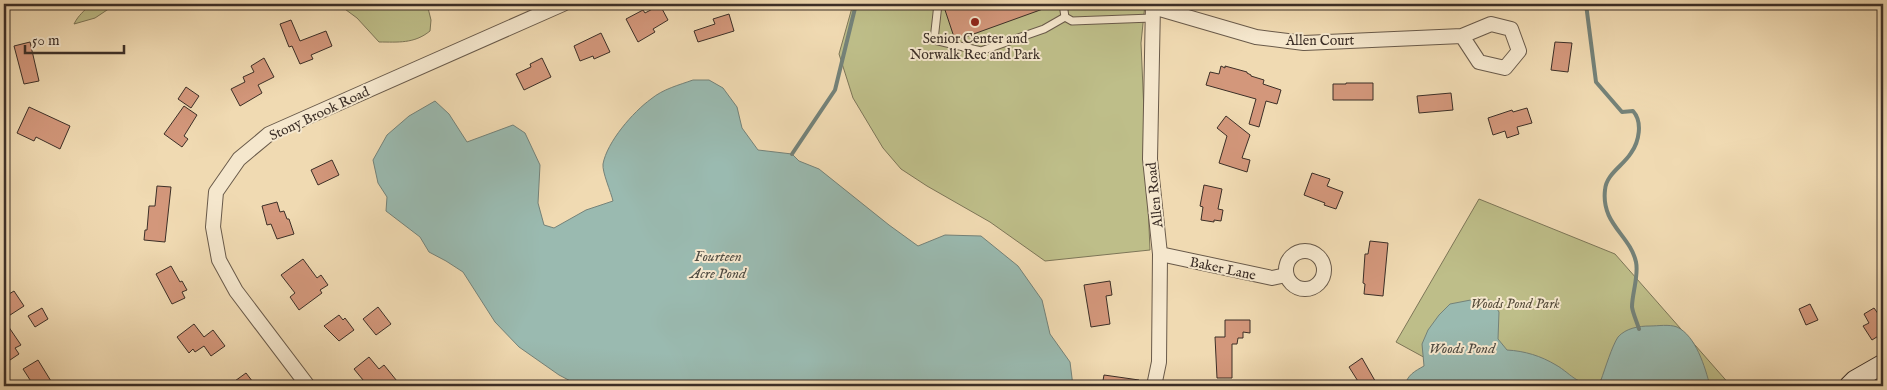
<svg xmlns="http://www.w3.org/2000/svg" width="1887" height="390" font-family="'IM FELL English',serif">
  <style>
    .green { fill: #bebe89; stroke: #7d7658 }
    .water { fill: #9abab0; stroke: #748279 }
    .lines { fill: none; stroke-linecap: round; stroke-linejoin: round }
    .stream { stroke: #748279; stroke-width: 4 }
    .building { fill: #d3977b; stroke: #3c2f27 }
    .lane-casing { stroke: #695a4a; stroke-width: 9 }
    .street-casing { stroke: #695a4a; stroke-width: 16 }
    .secondary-casing { stroke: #3c2f27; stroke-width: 21 }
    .lane { stroke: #f5e7cd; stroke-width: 7 }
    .street { stroke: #f5e7cd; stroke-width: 14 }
    .secondary { stroke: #f5e7cd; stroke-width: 19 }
    .poi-dot { fill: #8f2418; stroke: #f5e7cd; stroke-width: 2 }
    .labels { text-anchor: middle; stroke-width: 4; stroke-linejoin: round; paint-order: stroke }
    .poi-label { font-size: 14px; fill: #3c2f27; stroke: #f5e7cd }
    .street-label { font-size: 14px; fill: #3c2f27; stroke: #f5e7cd }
    .park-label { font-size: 14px; font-style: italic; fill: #564c3b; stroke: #f5e7cd }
    .water-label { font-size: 15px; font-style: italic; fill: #4f4b42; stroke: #f5e7cd }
  </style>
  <rect width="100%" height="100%" fill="#f0dab2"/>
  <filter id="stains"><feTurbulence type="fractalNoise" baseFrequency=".004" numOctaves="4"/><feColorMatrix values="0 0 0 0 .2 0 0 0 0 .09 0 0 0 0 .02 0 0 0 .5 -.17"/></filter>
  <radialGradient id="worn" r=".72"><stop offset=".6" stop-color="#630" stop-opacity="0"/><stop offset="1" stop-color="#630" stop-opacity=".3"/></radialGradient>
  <g class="green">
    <path d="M90,4H116L95,18L74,24C79,14 84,12 90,4Z"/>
    <path d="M338,4H427L431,20L430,31C414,44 398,42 379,42L357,18Z"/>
    <polygon points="853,4 1145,4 1141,43 1150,250 1045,261 990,222 927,186 901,169 883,148 853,98 839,54"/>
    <polygon points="1479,199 1615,254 1731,386 1429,386 1440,366 1396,342"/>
  </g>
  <g class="water">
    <path d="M693,80H709L723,88L737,107L742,128L758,150L792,154L799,161L819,169L889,225L918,246L945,235L981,236L1018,266L1042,300L1050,334L1070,362L1073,386H580L559,375L519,347L495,322L463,272L446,261L429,252L420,237L386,211L387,197L378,183L373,160L387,135L409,116L435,101L449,114L467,142L513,125L525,133L540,165L538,203L544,225L554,228L586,210L613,201C611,192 602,172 603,164C607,142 633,112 651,99C663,89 679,85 693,80Z"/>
    <path d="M1481,298L1492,301L1499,312L1498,339L1507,350C1525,351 1541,356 1556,365C1572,374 1580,390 1601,380C1605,369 1612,346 1618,337C1626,328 1639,326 1650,326C1658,326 1669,324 1677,327C1696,336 1705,367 1710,386H1405C1407,375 1415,371 1424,366L1422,344L1428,330L1439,315L1450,304Z"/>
  </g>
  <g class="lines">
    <g class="stream">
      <path d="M1586,4L1596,82L1622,112L1633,111C1643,122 1639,142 1631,153C1623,166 1606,174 1605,190C1601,224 1630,235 1636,262C1639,276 1632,293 1632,307C1633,314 1637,322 1639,329"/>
      <polyline points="792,154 835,90 856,4"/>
    </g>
  </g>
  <g class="building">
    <polygon points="943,4 1053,4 1054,5 957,40 955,40"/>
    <polygon points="660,5 668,20 653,29 655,32 638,42 626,19 643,10 645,13"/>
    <polygon points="729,14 734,31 698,42 694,31 715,24 713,19"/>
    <polygon points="291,20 300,41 326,31 332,46 311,55 313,59 300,64 292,46 289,47 280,24"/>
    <polygon points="601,33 610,52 594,59 593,56 580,61 574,46"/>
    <polygon points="30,42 39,81 24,84 14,46"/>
    <polygon points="1555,42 1572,43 1568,72 1551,70"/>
    <polygon points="264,58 274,77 258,85 262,93 240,106 231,89 245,82 243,77 254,72 251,66"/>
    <polygon points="542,58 551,77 524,90 516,74 531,67 530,64"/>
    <polygon points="1221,66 1225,68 1225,66 1247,72 1247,73 1251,75 1251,76 1264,80 1263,84 1281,90 1277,104 1266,101 1259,127 1249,124 1256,99 1206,85 1210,72 1219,74"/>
    <polygon points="1346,83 1373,83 1373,100 1333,100 1333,84 1346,84"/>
    <polygon points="186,87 199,96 191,108 178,99"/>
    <polygon points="1451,93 1453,110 1419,113 1417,96"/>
    <polygon points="184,106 197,115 184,136 188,139 182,147 164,134"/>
    <polygon points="29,107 70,126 60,149 36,137 34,141 17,133"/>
    <polygon points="1527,108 1532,123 1517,127 1519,134 1507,138 1505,131 1493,135 1488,118 1512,110 1513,112"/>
    <polygon points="1226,116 1250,135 1242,158 1250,160 1247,172 1219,163 1227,136 1217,128"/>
    <polygon points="332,160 339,175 318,185 311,170"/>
    <polygon points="1312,173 1330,179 1327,186 1343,192 1336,209 1324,205 1325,203 1304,195"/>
    <polygon points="1204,185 1222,189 1218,209 1223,210 1221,221 1214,220 1214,222 1201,220 1203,207 1200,206"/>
    <polygon points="157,186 171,187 165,242 144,240 145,230 147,230 149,206 155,206"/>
    <polygon points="277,202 280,212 284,211 287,219 289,219 294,234 277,239 271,224 267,225 262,206"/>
    <polygon points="1370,241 1388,243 1383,296 1364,294 1365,284 1363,283 1365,254 1368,254"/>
    <polygon points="303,259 317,278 321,275 328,285 320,290 322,293 299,310 290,297 295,293 281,275"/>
    <polygon points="171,266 180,282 182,281 187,290 182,292 185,298 172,304 156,274"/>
    <polygon points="1110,281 1112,295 1106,296 1110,324 1091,327 1084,285"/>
    <polygon points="14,291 24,306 4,319 4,297"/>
    <polygon points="1810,304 1818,320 1806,325 1799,309"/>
    <polygon points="378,307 391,324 376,335 363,319"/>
    <polygon points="42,308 48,319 35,327 28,316"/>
    <polygon points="1874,308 1879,315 1883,312 1883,333 1872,340 1863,326 1869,323 1864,314"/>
    <polygon points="339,315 343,320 345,318 354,330 339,341 324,326"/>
    <polygon points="4,320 21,345 15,348 19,354 4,364"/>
    <polygon points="1225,320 1250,320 1250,333 1243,332 1243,338 1238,338 1237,344 1232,344 1232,378 1217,378 1215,337 1225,337"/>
    <polygon points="194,324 204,337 213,330 225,346 211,356 204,346 195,352 193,349 189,353 177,337"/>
    <polygon points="369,357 379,369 384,365 401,386 368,386 354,369"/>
    <polygon points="1362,358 1378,386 1361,386 1349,367"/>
    <polygon points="38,360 54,386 34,386 23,369"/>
    <polygon points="246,373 256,386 228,386"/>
    <polygon points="1104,375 1139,380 1139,386 1102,386"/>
  </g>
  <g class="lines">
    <g class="lane-casing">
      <g id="lane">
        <polyline points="938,4 934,40 981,51 1044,29 1065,17"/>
        <polyline points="1063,4 1065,17 1072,21 1152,18"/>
      </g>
    </g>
    <g class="street-casing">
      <g id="street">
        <polyline points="1153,4 1150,159 1160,254 1159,362 1154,386"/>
        <polyline points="1153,7 1256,37 1304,43 1462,36 1479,62 1505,68 1519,51 1511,29 1491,24 1462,36"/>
        <circle cx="1305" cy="270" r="19"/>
        <polyline points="1160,254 1272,278 1286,275"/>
        <polyline points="308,386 236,291 219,260 213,227 216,192 239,159 269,134 563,4"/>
      </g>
    </g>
    <g class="secondary-casing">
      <polyline id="secondary" points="1849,386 1855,380 1883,364"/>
    </g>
    <use href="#lane" class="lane"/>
    <use href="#street" class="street"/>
    <use href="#secondary" class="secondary"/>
  </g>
  <circle class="poi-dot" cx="975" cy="22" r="5"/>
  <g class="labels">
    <g class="poi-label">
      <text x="975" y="43">Senior Center and<tspan x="975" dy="16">Norwalk Rec and Park</tspan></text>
    </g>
    <g class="street-label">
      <text x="1320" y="45">Allen Court</text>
      <text transform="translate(319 113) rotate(-25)" y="5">Stony Brook Road</text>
      <text transform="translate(1154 195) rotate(-96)" y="5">Allen Road</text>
      <text transform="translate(1223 268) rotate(12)" y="5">Baker Lane</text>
    </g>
    <g class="park-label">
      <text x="1515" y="308">Woods Pond Park</text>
    </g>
    <g class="water-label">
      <text x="718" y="261">Fourteen<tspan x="718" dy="17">Acre Pond</tspan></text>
      <text x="1462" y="353">Woods Pond</text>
    </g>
  </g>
  <rect width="1887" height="390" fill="none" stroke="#f0dab2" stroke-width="20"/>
  <rect x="5" y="5" width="1877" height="380" fill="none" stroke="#3c2f27" stroke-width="2.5"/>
  <rect x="10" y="10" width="1867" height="370" fill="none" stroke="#3c2f27"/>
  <path d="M25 45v8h99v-8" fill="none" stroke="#3c2f27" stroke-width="2.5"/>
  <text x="32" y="45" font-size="15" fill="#3c2f27" stroke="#f5e7cd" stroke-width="4" paint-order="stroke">50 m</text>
  <rect width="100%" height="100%" filter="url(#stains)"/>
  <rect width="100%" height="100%" fill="url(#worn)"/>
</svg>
